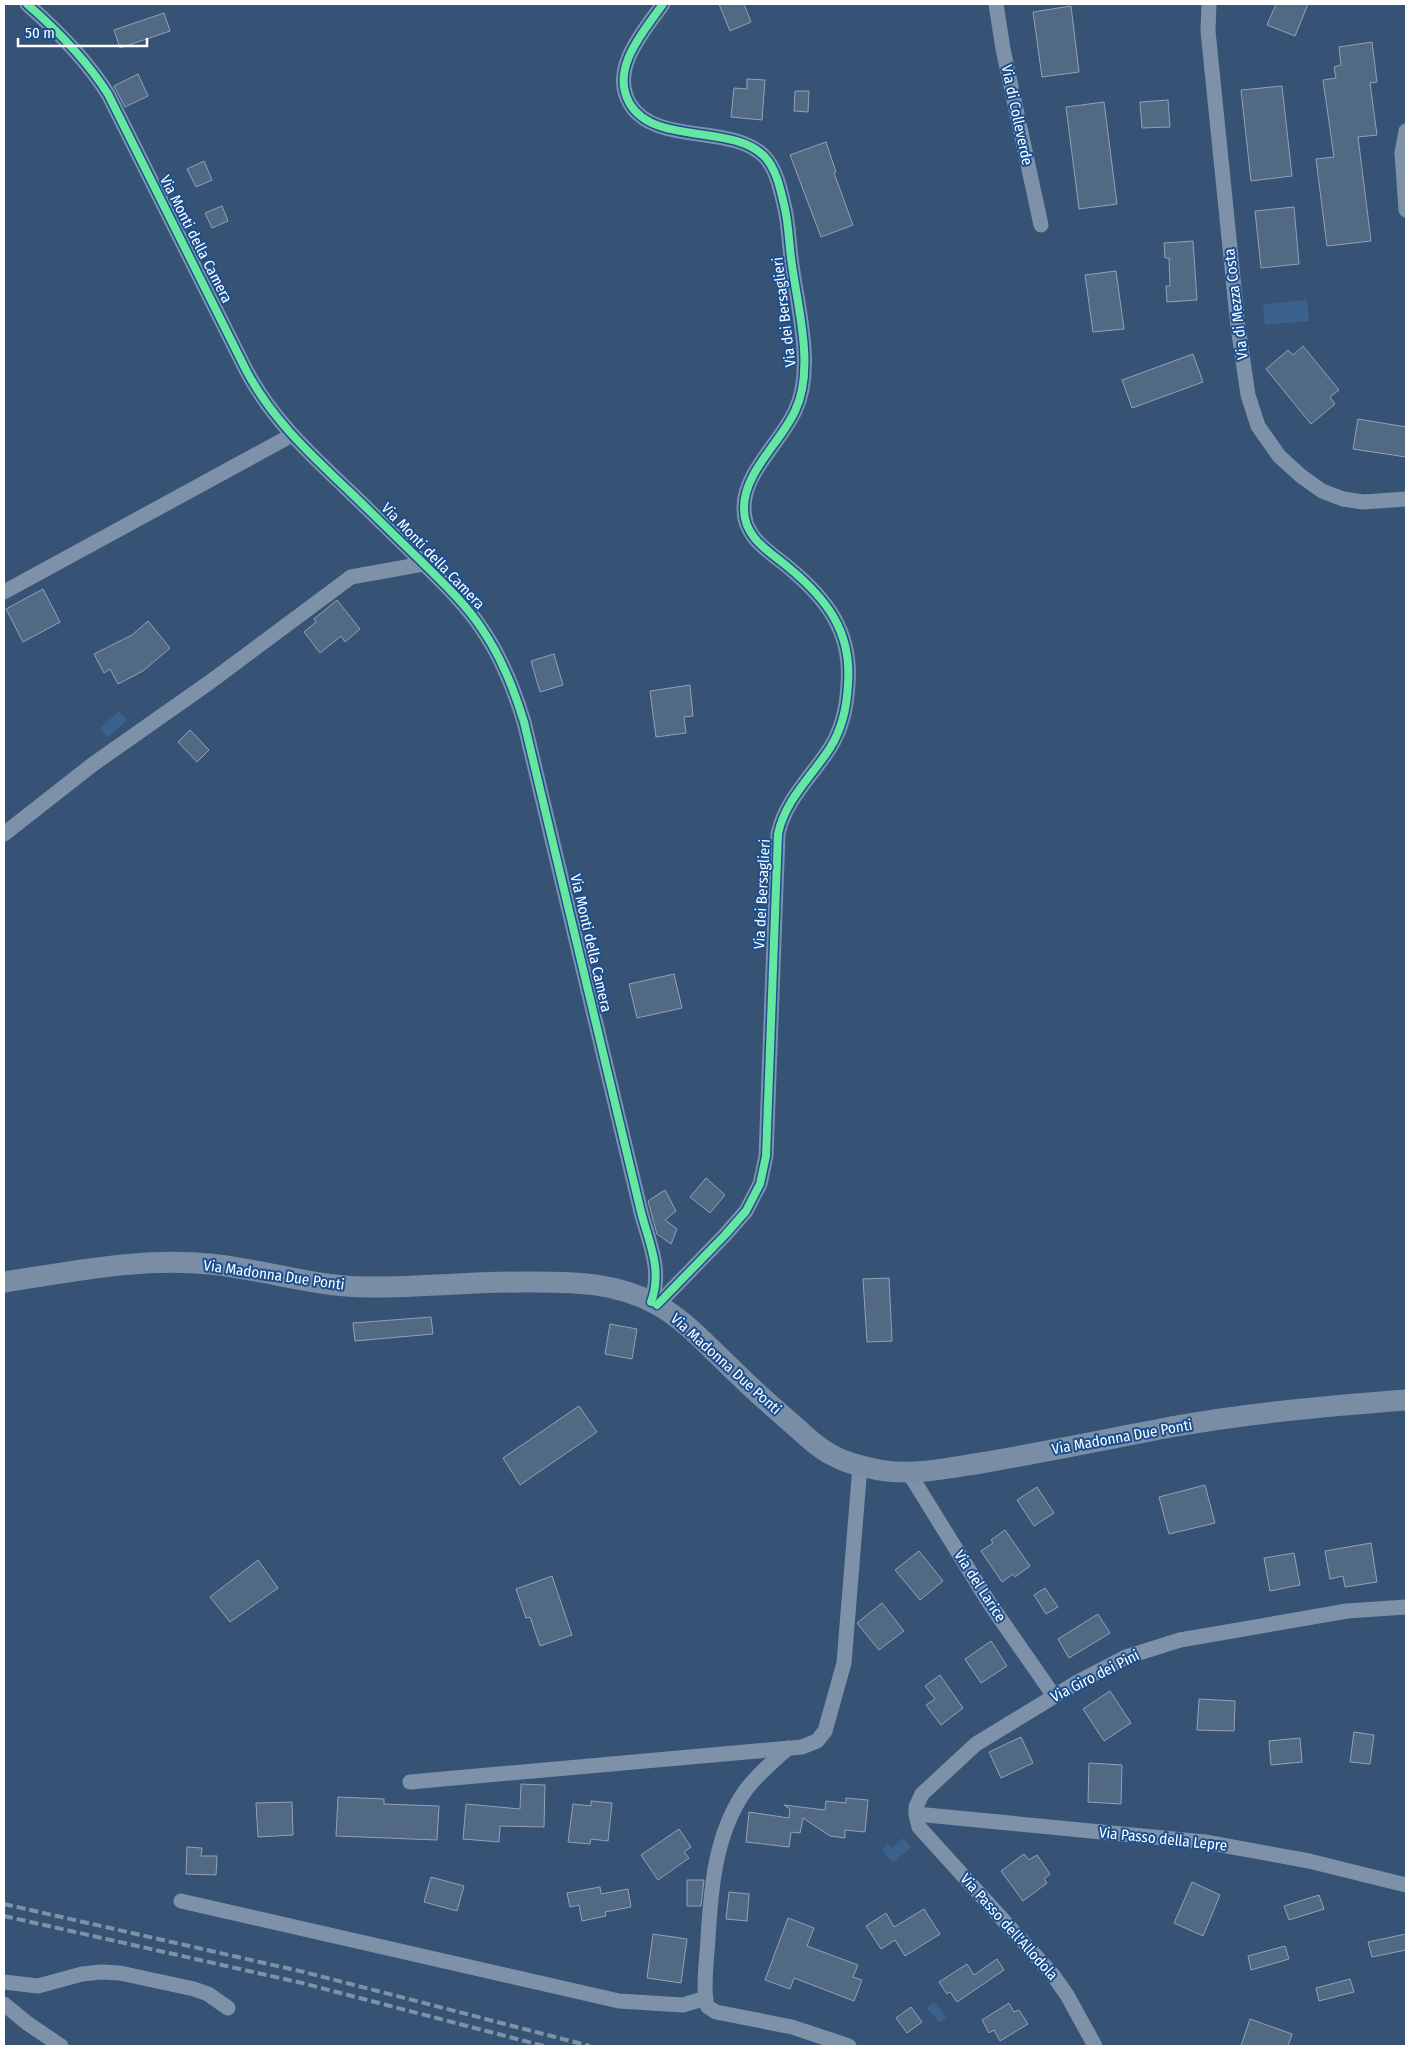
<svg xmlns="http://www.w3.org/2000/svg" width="1410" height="2050" font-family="'Fira Sans Condensed',sans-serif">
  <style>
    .water { fill: #3b618d }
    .building { fill: #526984; stroke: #92a2b6 }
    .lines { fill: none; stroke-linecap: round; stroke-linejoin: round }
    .minor { stroke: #7d92a8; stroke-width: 15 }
    .secondary { stroke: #798da4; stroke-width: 21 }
    .rail { stroke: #7e92a7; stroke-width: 4; stroke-dasharray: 9 4; stroke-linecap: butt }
    .cycleway-casing { stroke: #1b4f8f; stroke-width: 11 }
    .cycleway { stroke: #66e7a1; stroke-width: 8 }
    .labels { text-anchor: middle; stroke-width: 4; stroke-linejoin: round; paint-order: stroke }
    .street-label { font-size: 15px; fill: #fff; stroke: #1b4f8f }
  </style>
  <rect width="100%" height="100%" fill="#365274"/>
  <g class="water">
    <polygon points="1307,300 1309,321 1265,325 1263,304"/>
    <polygon points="119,711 127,720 108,737 100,728"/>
    <polygon points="903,1838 911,1847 893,1863 882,1850 888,1844 892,1848"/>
    <polygon points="934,2002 947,2017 940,2023 927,2008"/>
  </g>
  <g class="building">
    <polygon points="719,4 744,4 751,22 730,31"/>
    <polygon points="1276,4 1308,4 1295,36 1267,25"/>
    <polygon points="1071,6 1079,72 1042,77 1033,12"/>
    <polygon points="164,13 170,31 120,48 114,30"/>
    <polygon points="1372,42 1377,82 1370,83 1377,135 1358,137 1371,241 1327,246 1316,159 1334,157 1323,80 1336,78 1334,67 1341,65 1339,47"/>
    <polygon points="138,74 148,96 125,107 114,86"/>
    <polygon points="747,79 765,80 762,120 731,117 734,88 747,89"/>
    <polygon points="1282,86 1292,176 1251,181 1241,90"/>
    <polygon points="795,91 809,91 808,112 794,111"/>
    <polygon points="1168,100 1170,127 1142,128 1140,102"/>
    <polygon points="1104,102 1117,204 1079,209 1066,107"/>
    <polygon points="826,142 836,172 834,173 853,225 821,237 790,155"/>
    <polygon points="204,161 212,180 196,187 187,169"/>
    <polygon points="222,206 228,221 212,228 205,213"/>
    <polygon points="1294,207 1299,264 1261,268 1255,211"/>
    <polygon points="1193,241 1197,300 1167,302 1166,286 1170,286 1169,258 1165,258 1164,243"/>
    <polygon points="1116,271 1124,329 1093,332 1085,275"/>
    <polygon points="1303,346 1339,390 1330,397 1335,404 1311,424 1266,369 1288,350 1293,355"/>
    <polygon points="1193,354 1203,382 1132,408 1122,380"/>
    <polygon points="1358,419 1406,427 1406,457 1353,449"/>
    <polygon points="43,589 60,622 23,642 6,609"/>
    <polygon points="337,600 360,629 345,642 341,636 320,653 304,632 316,622 314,619"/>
    <polygon points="148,621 170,648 143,671 118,684 110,669 104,673 94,654 132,635"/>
    <polygon points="554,654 563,685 540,692 531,661"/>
    <polygon points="690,685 693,716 684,717 686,733 656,737 650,691"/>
    <polygon points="190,730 209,750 197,762 178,742"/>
    <polygon points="674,974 682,1008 637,1018 629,984"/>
    <polygon points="706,1178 725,1195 710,1213 690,1197"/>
    <polygon points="665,1190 676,1211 665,1220 677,1229 671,1244 657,1234 648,1201"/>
    <polygon points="889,1278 892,1341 867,1342 863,1279"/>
    <polygon points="431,1317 433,1334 355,1341 353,1323"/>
    <polygon points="610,1324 637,1329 632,1359 605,1354"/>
    <polygon points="579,1406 597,1432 520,1485 503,1458"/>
    <polygon points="1205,1485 1215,1523 1169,1534 1159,1497"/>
    <polygon points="1037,1487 1054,1513 1034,1526 1017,1500"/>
    <polygon points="1005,1530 1030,1566 1015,1577 1013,1574 1002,1582 981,1551 993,1543 991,1540"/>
    <polygon points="1371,1543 1377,1582 1345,1587 1343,1576 1330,1579 1325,1551"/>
    <polygon points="919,1551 943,1581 920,1600 895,1570"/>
    <polygon points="1294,1553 1300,1585 1270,1591 1264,1558"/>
    <polygon points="258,1560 278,1588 230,1622 210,1597"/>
    <polygon points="552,1576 572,1635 540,1646 530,1617 526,1618 516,1589"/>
    <polygon points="1045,1588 1058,1607 1046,1614 1034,1595"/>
    <polygon points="882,1603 904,1631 879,1650 857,1623"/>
    <polygon points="1098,1614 1110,1633 1069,1658 1058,1639"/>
    <polygon points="991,1641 1007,1666 981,1683 965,1659"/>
    <polygon points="940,1675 963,1708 941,1725 926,1705 935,1699 925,1686"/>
    <polygon points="1110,1691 1131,1723 1104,1741 1083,1709"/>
    <polygon points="1199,1699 1235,1701 1234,1731 1197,1730"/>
    <polygon points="1354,1732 1374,1735 1370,1764 1350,1762"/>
    <polygon points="1021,1737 1033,1763 1001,1778 989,1752"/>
    <polygon points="1300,1738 1302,1762 1271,1765 1269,1741"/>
    <polygon points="1089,1763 1122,1765 1121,1804 1088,1802"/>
    <polygon points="521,1784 545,1785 544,1827 500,1826 499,1842 463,1839 466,1804 520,1809"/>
    <polygon points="338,1797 384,1799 384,1804 439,1806 437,1840 336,1836"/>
    <polygon points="846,1798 868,1800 865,1832 845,1830 845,1838 830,1836 803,1818 800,1833 791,1832 789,1847 746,1842 749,1812 789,1818 790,1809 784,1805 825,1810 826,1801 846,1803"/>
    <polygon points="591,1801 612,1803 608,1841 591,1839 590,1844 568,1842 573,1804 591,1806"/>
    <polygon points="292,1802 293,1835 258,1837 256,1803"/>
    <polygon points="679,1829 691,1847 684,1852 689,1858 658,1880 641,1855"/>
    <polygon points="187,1847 202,1848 201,1856 217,1856 216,1875 186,1874"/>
    <polygon points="1024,1854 1029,1860 1037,1855 1050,1874 1044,1879 1047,1883 1023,1901 1001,1871"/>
    <polygon points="431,1877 464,1886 457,1911 424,1902"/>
    <polygon points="687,1880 704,1880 701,1906 687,1906"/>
    <polygon points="1192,1882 1220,1895 1203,1936 1174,1923"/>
    <polygon points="600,1887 601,1894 628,1889 631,1907 605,1912 606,1916 582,1921 579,1905 570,1907 567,1893"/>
    <polygon points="729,1892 749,1894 747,1921 726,1919"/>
    <polygon points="1319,1895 1324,1909 1289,1920 1284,1906"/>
    <polygon points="924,1909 940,1934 905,1956 895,1940 881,1949 866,1926 886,1913 894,1927"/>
    <polygon points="788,1918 814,1928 807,1946 858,1965 853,1977 862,1980 854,2001 794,1978 790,1989 765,1980"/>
    <polygon points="653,1934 687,1939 681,1983 647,1978"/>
    <polygon points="1406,1934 1406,1950 1372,1957 1368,1942"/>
    <polygon points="1285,1946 1289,1959 1251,1970 1248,1956"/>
    <polygon points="997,1959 1004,1970 957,2002 950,1992 947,1994 939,1982 967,1964 974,1975"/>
    <polygon points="1350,1979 1354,1992 1319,2001 1316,1988"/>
    <polygon points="1009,2003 1014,2012 1019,2010 1028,2024 1000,2041 994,2030 989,2033 982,2020"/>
    <polygon points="911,2007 922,2022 907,2033 896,2018"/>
    <polygon points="1250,2019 1292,2034 1288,2046 1241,2046"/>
  </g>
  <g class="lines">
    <g class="minor">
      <path d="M27,4C58,31 86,59 108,94L246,370C271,418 309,453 348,490C372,513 395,536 419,559C441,581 465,603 482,629C502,658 514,689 524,722L641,1212C649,1243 663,1270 651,1302"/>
      <polyline points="996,4 1003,49 1041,225"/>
      <polyline points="1209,4 1208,31 1238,327 1248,395 1258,426 1279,456 1301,476 1322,491 1343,499 1363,502 1406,499"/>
      <polyline points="1406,131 1402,153 1406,210"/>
      <polyline points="4,592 292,435"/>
      <polyline points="4,834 92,765 210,682 351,577 423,564"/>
      <path d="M657,1305L725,1235L746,1211L760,1184L766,1156L778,834C785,800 812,776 830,748C842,729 847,706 848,684C852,632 827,599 788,567C769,551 744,538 744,509C743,473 781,442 795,411C815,370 798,309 792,265C789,246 789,227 785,209C781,192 777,170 765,157C733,123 655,146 630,104C609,69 644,31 663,4"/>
      <polyline points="909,1473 990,1604 1054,1696"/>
      <path d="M788,1748C773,1761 757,1775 745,1791C715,1834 711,1888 708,1938C707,1959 703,1982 706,2003L708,2007L716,2012L792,2027L849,2046"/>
      <polyline points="410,1782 802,1747 817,1741 825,1731 844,1663 860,1466"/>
      <polyline points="916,1814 1205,1842 1309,1861 1406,1885"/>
      <polyline points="181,1901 619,2001 683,2005 706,1998"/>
      <polyline points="4,1982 38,1986 82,1974 101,1972 120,1973 194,1989 208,1994 228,2008"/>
      <polyline points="4,2004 27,2023 61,2046"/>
      <polyline points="1095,2046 1067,1995 1053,1975 919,1827 916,1814 916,1807 922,1794 976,1744 1076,1683 1126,1657 1180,1640 1347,1611 1406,1607"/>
    </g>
    <path class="secondary" d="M4,1282C72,1272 140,1257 210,1264C261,1269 312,1286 364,1287C420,1288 477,1281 534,1282C577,1282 617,1283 656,1304C682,1318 703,1341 724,1361C745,1382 767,1402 789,1421C804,1434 818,1449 836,1457C849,1464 864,1467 879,1470C912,1476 948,1468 981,1463C1045,1452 1108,1439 1171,1427C1249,1413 1327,1406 1406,1400"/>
    <g class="rail">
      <polyline points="4,1904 304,1972 590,2046"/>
      <polyline points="4,1916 302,1983 544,2046"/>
    </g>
    <g class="cycleway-casing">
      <g id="cycleway">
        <path d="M27,4C58,31 86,59 108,94L246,370C271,418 309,453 348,490C372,513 395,536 419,559C441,581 465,603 482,629C502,658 514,689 524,722L641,1212C649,1243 663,1270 651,1302"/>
        <path d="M657,1305L725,1235L746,1211L760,1184L766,1156L778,834C785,800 812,776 830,748C842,729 847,706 848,684C852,632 827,599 788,567C769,551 744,538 744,509C743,473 781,442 795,411C815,370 798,309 792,265C789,246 789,227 785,209C781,192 777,170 765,157C733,123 655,146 630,104C609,69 644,31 663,4"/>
      </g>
    </g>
    <use href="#cycleway" class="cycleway"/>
  </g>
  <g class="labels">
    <g class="street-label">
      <text transform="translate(1017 115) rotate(78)" y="5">Via di Colleverde</text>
      <text transform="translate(196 239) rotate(63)" y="5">Via Monti della Camera</text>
      <text transform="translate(1236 304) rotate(-97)" y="5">Via di Mezza Costa</text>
      <text transform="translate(784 312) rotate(-97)" y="5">Via dei Bersaglieri</text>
      <text transform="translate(433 556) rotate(46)" y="5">Via Monti della Camera</text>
      <text transform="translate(762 894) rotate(-87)" y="5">Via dei Bersaglieri</text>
      <text transform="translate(591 943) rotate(77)" y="5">Via Monti della Camera</text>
      <text transform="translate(274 1275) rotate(8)" y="5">Via Madonna Due Ponti</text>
      <text transform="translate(726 1364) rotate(42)" y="5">Via Madonna Due Ponti</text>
      <text transform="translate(1122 1437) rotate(-10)" y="5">Via Madonna Due Ponti</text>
      <text transform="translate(980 1586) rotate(57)" y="5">Via del Larice</text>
      <text transform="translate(1095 1676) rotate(-27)" y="5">Via Giro dei Pini</text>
      <text transform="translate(1163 1839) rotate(6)" y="5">Via Passo della Lepre</text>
      <text transform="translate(1009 1927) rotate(48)" y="5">Via Passo dell'Allodola</text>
    </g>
  </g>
  <rect width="1410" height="2050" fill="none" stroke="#ffffff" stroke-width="10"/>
  <path d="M18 38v8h129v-8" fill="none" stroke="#ffffff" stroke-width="2.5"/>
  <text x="25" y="38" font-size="15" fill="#ffffff" stroke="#1b4f8f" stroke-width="4" paint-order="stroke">50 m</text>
</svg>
